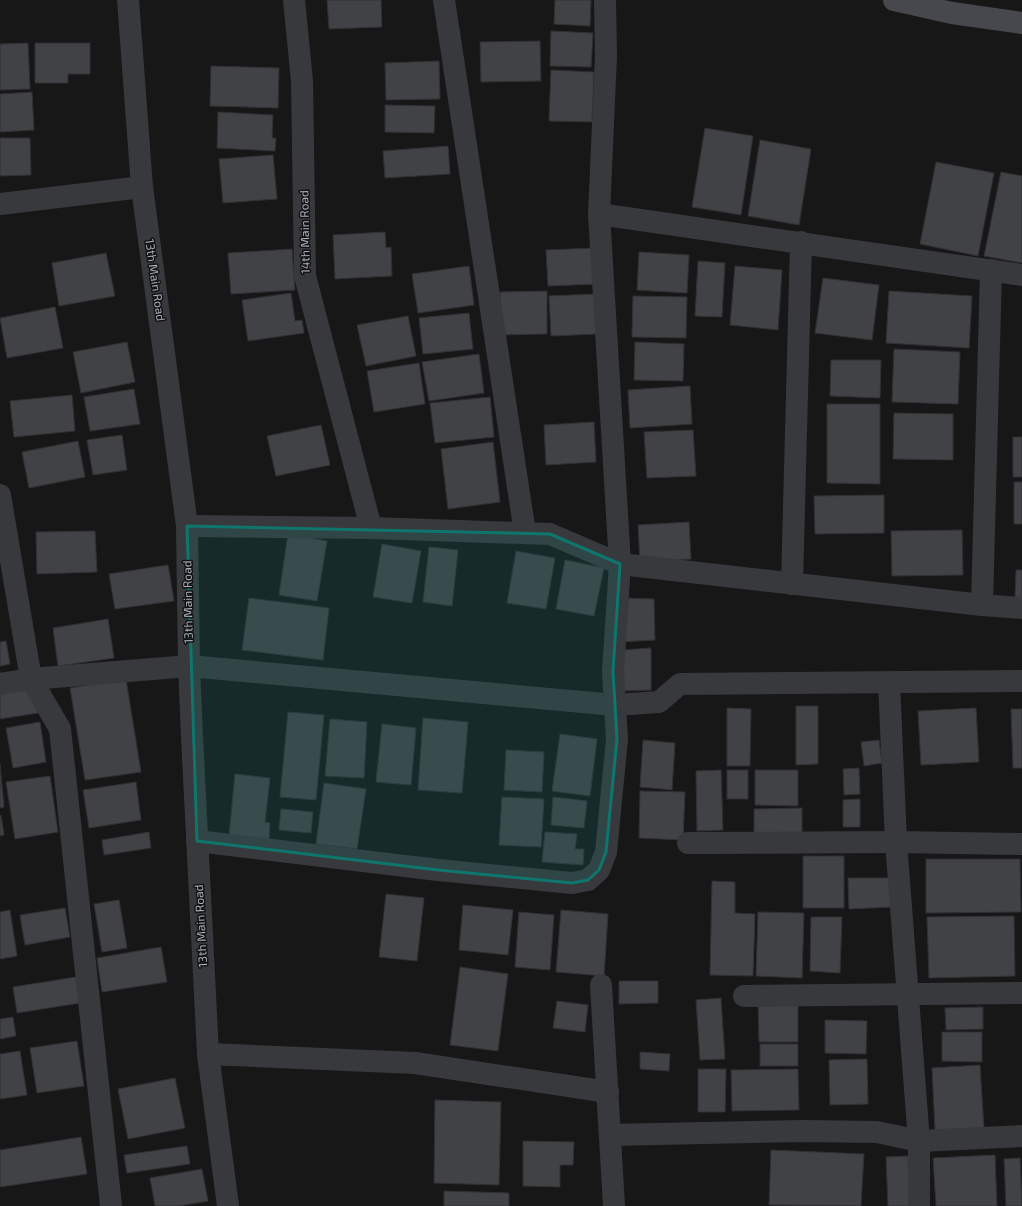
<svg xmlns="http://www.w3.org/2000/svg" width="1022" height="1206" font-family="'Exo 2',sans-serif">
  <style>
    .building { fill: #414245; stroke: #313134 }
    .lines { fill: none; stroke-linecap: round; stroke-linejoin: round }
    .street { stroke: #38393d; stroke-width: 22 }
    .secondary { stroke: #46484d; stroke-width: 22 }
    .marked { fill: #0f766e; fill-opacity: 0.2; stroke: #0f766e; stroke-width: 3; stroke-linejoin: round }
    .labels { text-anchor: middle; stroke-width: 3; stroke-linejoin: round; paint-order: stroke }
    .street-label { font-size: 12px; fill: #a9aeb8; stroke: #121213 }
  </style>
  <rect width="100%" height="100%" fill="#171718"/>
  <g class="building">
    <polygon points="327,0 381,0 382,27 329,29"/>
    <polygon points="555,0 591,0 590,26 554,24"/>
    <polygon points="551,31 593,33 591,67 550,66"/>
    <polygon points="540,41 541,81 481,82 480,42"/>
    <polygon points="28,43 30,89 0,90 0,44"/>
    <polygon points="35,43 90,43 90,74 68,74 68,83 35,83"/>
    <polygon points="439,61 440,99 386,100 385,63"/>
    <polygon points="211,66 279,68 278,108 210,106"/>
    <polygon points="551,70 594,72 592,122 549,121"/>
    <polygon points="32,92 34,130 0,132 0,94"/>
    <polygon points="385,105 435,106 434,133 385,132"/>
    <polygon points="218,112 273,115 272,138 276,138 275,151 217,148"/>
    <polygon points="705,128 753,136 741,215 692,207"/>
    <polygon points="0,138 30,138 31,175 0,176"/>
    <polygon points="760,140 811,149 799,225 748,216"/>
    <polygon points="448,146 450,174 385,178 383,151"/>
    <polygon points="273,155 277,199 223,203 219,159"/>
    <polygon points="936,162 994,173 978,256 920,244"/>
    <polygon points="1001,172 1022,176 1022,263 984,256"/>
    <polygon points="385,232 386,248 391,247 392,276 335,279 333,235"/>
    <polygon points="595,248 597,284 548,286 546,250"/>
    <polygon points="292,249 295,290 231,294 228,253"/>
    <polygon points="639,252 689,255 687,293 637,290"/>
    <polygon points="106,253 115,296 59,306 52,263"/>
    <polygon points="698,261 725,263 722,317 695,316"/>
    <polygon points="469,266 474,305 418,313 412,274"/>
    <polygon points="735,266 782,270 778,330 730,325"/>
    <polygon points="823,278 879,285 872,340 815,333"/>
    <polygon points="547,291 547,334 501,335 500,292"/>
    <polygon points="889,291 972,296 969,348 886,343"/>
    <polygon points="291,293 295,321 302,320 304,333 248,341 242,300"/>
    <polygon points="595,294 597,334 551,336 549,296"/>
    <polygon points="633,296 687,297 686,338 632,337"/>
    <polygon points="55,307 63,348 7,358 0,318"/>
    <polygon points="469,313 473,349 423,354 419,318"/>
    <polygon points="408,316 416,356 366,366 357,325"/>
    <polygon points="127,342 135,382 81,393 73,352"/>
    <polygon points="635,342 684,344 683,381 634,380"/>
    <polygon points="894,349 960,352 958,404 892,402"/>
    <polygon points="479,354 484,393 429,401 422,362"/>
    <polygon points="831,360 881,360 880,398 830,396"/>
    <polygon points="419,363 425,404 374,412 367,371"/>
    <polygon points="690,386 692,424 630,428 628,390"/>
    <polygon points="134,389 140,424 90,431 84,397"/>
    <polygon points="72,395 75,431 14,437 10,401"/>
    <polygon points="490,397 494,437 435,443 430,403"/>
    <polygon points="827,404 880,404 880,484 827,483"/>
    <polygon points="894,413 953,414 953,460 893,459"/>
    <polygon points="594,422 596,462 546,465 544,425"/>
    <polygon points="321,425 330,465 276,476 267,436"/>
    <polygon points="693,430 696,476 647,478 644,432"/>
    <polygon points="122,435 127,470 93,475 87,440"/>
    <rect x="1013" y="437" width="9" height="40"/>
    <polygon points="78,441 85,477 29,488 22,452"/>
    <polygon points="493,442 500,502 448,509 441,449"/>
    <rect x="1014" y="482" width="8" height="42"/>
    <polygon points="884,495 884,533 815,534 814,496"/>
    <polygon points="689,522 691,559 640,562 638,525"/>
    <polygon points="962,530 963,575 892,576 891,531"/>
    <polygon points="95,531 97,572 37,574 36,532"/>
    <polygon points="288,534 327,541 317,601 279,595"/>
    <polygon points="382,544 421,551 412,603 373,597"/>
    <polygon points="429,547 458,550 452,606 423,602"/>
    <polygon points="516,551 555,558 546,609 507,603"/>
    <polygon points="565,560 604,568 594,616 556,609"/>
    <polygon points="168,565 174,601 115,609 109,574"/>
    <polygon points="1016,570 1022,570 1022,598 1015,597"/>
    <polygon points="249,598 329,608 323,660 242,650"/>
    <polygon points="623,598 654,599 655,640 619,642"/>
    <polygon points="108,619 114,658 58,666 53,628"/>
    <polygon points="6,641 10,664 0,666 0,642"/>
    <polygon points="651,648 651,690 621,691 622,650"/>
    <polygon points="126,679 141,772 85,780 70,688"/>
    <polygon points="34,689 38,713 0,719 0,694"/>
    <polygon points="796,706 818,706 818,764 796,765"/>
    <polygon points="727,708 751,709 750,766 727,766"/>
    <polygon points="976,708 979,762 921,765 918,711"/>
    <polygon points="1011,709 1022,709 1022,768 1013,768"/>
    <polygon points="288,712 324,715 316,800 280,797"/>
    <polygon points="423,718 468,722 462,793 418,790"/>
    <polygon points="330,719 367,722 364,778 325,776"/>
    <polygon points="40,722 46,762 13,768 6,728"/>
    <polygon points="382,724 416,728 411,785 376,782"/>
    <polygon points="560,734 597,739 590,796 552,791"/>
    <polygon points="643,740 675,743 672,790 640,787"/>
    <polygon points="879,740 882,763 864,766 861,742"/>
    <polygon points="506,750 544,752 542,792 504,790"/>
    <polygon points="0,764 4,807 0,808"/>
    <polygon points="859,768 860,794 844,795 843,769"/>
    <polygon points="721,770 723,830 697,831 696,771"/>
    <rect x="727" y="770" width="21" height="29"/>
    <polygon points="755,770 798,770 798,806 755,805"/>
    <polygon points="235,774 270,778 265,822 270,823 269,840 229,836"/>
    <polygon points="50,776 58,832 15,839 6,782"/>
    <polygon points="136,782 141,820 89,828 83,790"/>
    <polygon points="324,783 366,789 357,849 316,844"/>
    <polygon points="640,791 685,792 683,840 639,838"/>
    <polygon points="502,797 544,799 541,847 499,845"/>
    <polygon points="553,797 587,801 584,828 551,825"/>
    <polygon points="860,799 860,827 843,827 843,800"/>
    <polygon points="802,808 802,835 754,834 754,809"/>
    <polygon points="281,809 313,812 311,833 279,830"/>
    <polygon points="1,815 4,835 0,836 0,816"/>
    <polygon points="149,832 151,848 104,855 102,840"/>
    <polygon points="545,832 577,834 575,849 584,849 583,865 542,862"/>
    <rect x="803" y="856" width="41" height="52"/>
    <polygon points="926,859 1020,859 1021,912 926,913"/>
    <polygon points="848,878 893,878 893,907 849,909"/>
    <polygon points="712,881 735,882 735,913 755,914 753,976 710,975"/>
    <polygon points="386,894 424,898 417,961 379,957"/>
    <polygon points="119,900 127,948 102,952 94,904"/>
    <polygon points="463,905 513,910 508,955 459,950"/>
    <polygon points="65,908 70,937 25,945 20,915"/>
    <polygon points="10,910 17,956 0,959 0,912"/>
    <polygon points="561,910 608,914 604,976 556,972"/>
    <polygon points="519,912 554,915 550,970 515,967"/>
    <polygon points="758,912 804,913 802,978 756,976"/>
    <polygon points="1014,916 1015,976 929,978 927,917"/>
    <polygon points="811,917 842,917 840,973 810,971"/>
    <polygon points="161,947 167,982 102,992 97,958"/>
    <polygon points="460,967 508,974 498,1051 450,1045"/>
    <polygon points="76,977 80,1003 17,1013 13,987"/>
    <polygon points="619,981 658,981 658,1003 619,1004"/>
    <polygon points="721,998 725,1059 700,1060 696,1000"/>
    <polygon points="557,1001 588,1005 585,1032 553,1028"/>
    <polygon points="758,1001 798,1001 798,1042 759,1042"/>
    <polygon points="983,1007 983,1029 946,1030 945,1008"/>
    <polygon points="13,1017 16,1036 0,1039 0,1019"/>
    <polygon points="825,1020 867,1021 866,1054 825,1053"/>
    <polygon points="942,1032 982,1032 982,1062 942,1061"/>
    <polygon points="77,1041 84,1086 37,1093 30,1048"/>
    <rect x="760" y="1044" width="38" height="22"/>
    <polygon points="20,1051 27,1095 0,1099 0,1054"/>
    <polygon points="640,1052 670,1054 669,1071 640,1069"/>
    <polygon points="867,1059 868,1104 830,1105 829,1060"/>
    <polygon points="980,1065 984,1128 935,1130 932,1068"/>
    <polygon points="698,1069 726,1069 725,1112 698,1112"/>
    <polygon points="798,1069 799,1110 732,1111 731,1070"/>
    <polygon points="175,1078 185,1128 128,1139 118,1089"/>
    <polygon points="435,1100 501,1102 499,1185 434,1183"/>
    <polygon points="81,1137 87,1174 0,1187 0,1150"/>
    <polygon points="523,1141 574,1142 573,1165 560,1165 560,1187 523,1186"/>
    <polygon points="187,1146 190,1164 127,1173 124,1155"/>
    <polygon points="771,1150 864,1154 861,1206 769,1205"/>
    <polygon points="995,1155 997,1206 936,1206 933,1158"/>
    <polygon points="908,1156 910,1206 888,1206 886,1157"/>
    <polygon points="1020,1158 1022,1206 1006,1206 1004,1159"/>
    <polygon points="202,1169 208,1201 179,1206 155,1206 150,1178"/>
    <polygon points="444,1191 509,1193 509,1206 444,1206"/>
  </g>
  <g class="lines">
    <g class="street">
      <polyline points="128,0 142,187 187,526 189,666 192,737 208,1054 228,1206"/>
      <polyline points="294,0 302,81 305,276 371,528"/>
      <polyline points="444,0 525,533"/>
      <polyline points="0,204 142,187"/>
      <polyline points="599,214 1022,275"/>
      <polyline points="0,495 31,679 60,729 111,1206"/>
      <polyline points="187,526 371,528 550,534 620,564 982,605 1022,608"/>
      <polyline points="792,584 801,242"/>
      <polyline points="982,605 991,270"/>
      <polyline points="889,682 896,842 919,1141 919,1206"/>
      <polyline points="0,684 31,679 189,666 615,705 659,702 680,684 1022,681"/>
      <polyline points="197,841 438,870 572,883 588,880 599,870 606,852 617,739 613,671 620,564 599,214 606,56 605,0"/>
      <polyline points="688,843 896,842 1022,844"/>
      <polyline points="601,985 614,1206"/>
      <polyline points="744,996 1022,993"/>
      <polyline points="208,1054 415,1063 608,1092"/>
      <polyline points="610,1135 804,1131 877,1132 919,1141 1022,1136"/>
    </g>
    <polyline class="secondary" points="894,0 952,13 1022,23"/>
  </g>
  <path class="marked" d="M187,526L550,534L620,564L613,671L617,739L606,852L599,870L588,880L572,883L438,870L197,841Z"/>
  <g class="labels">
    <g class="street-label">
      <text transform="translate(305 232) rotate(-91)" y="4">14th Main Road</text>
      <text transform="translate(155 280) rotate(82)" y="4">13th Main Road</text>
      <text transform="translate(188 602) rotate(-91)" y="4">13th Main Road</text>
      <text transform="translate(201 926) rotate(-93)" y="4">13th Main Road</text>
    </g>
  </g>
</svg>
